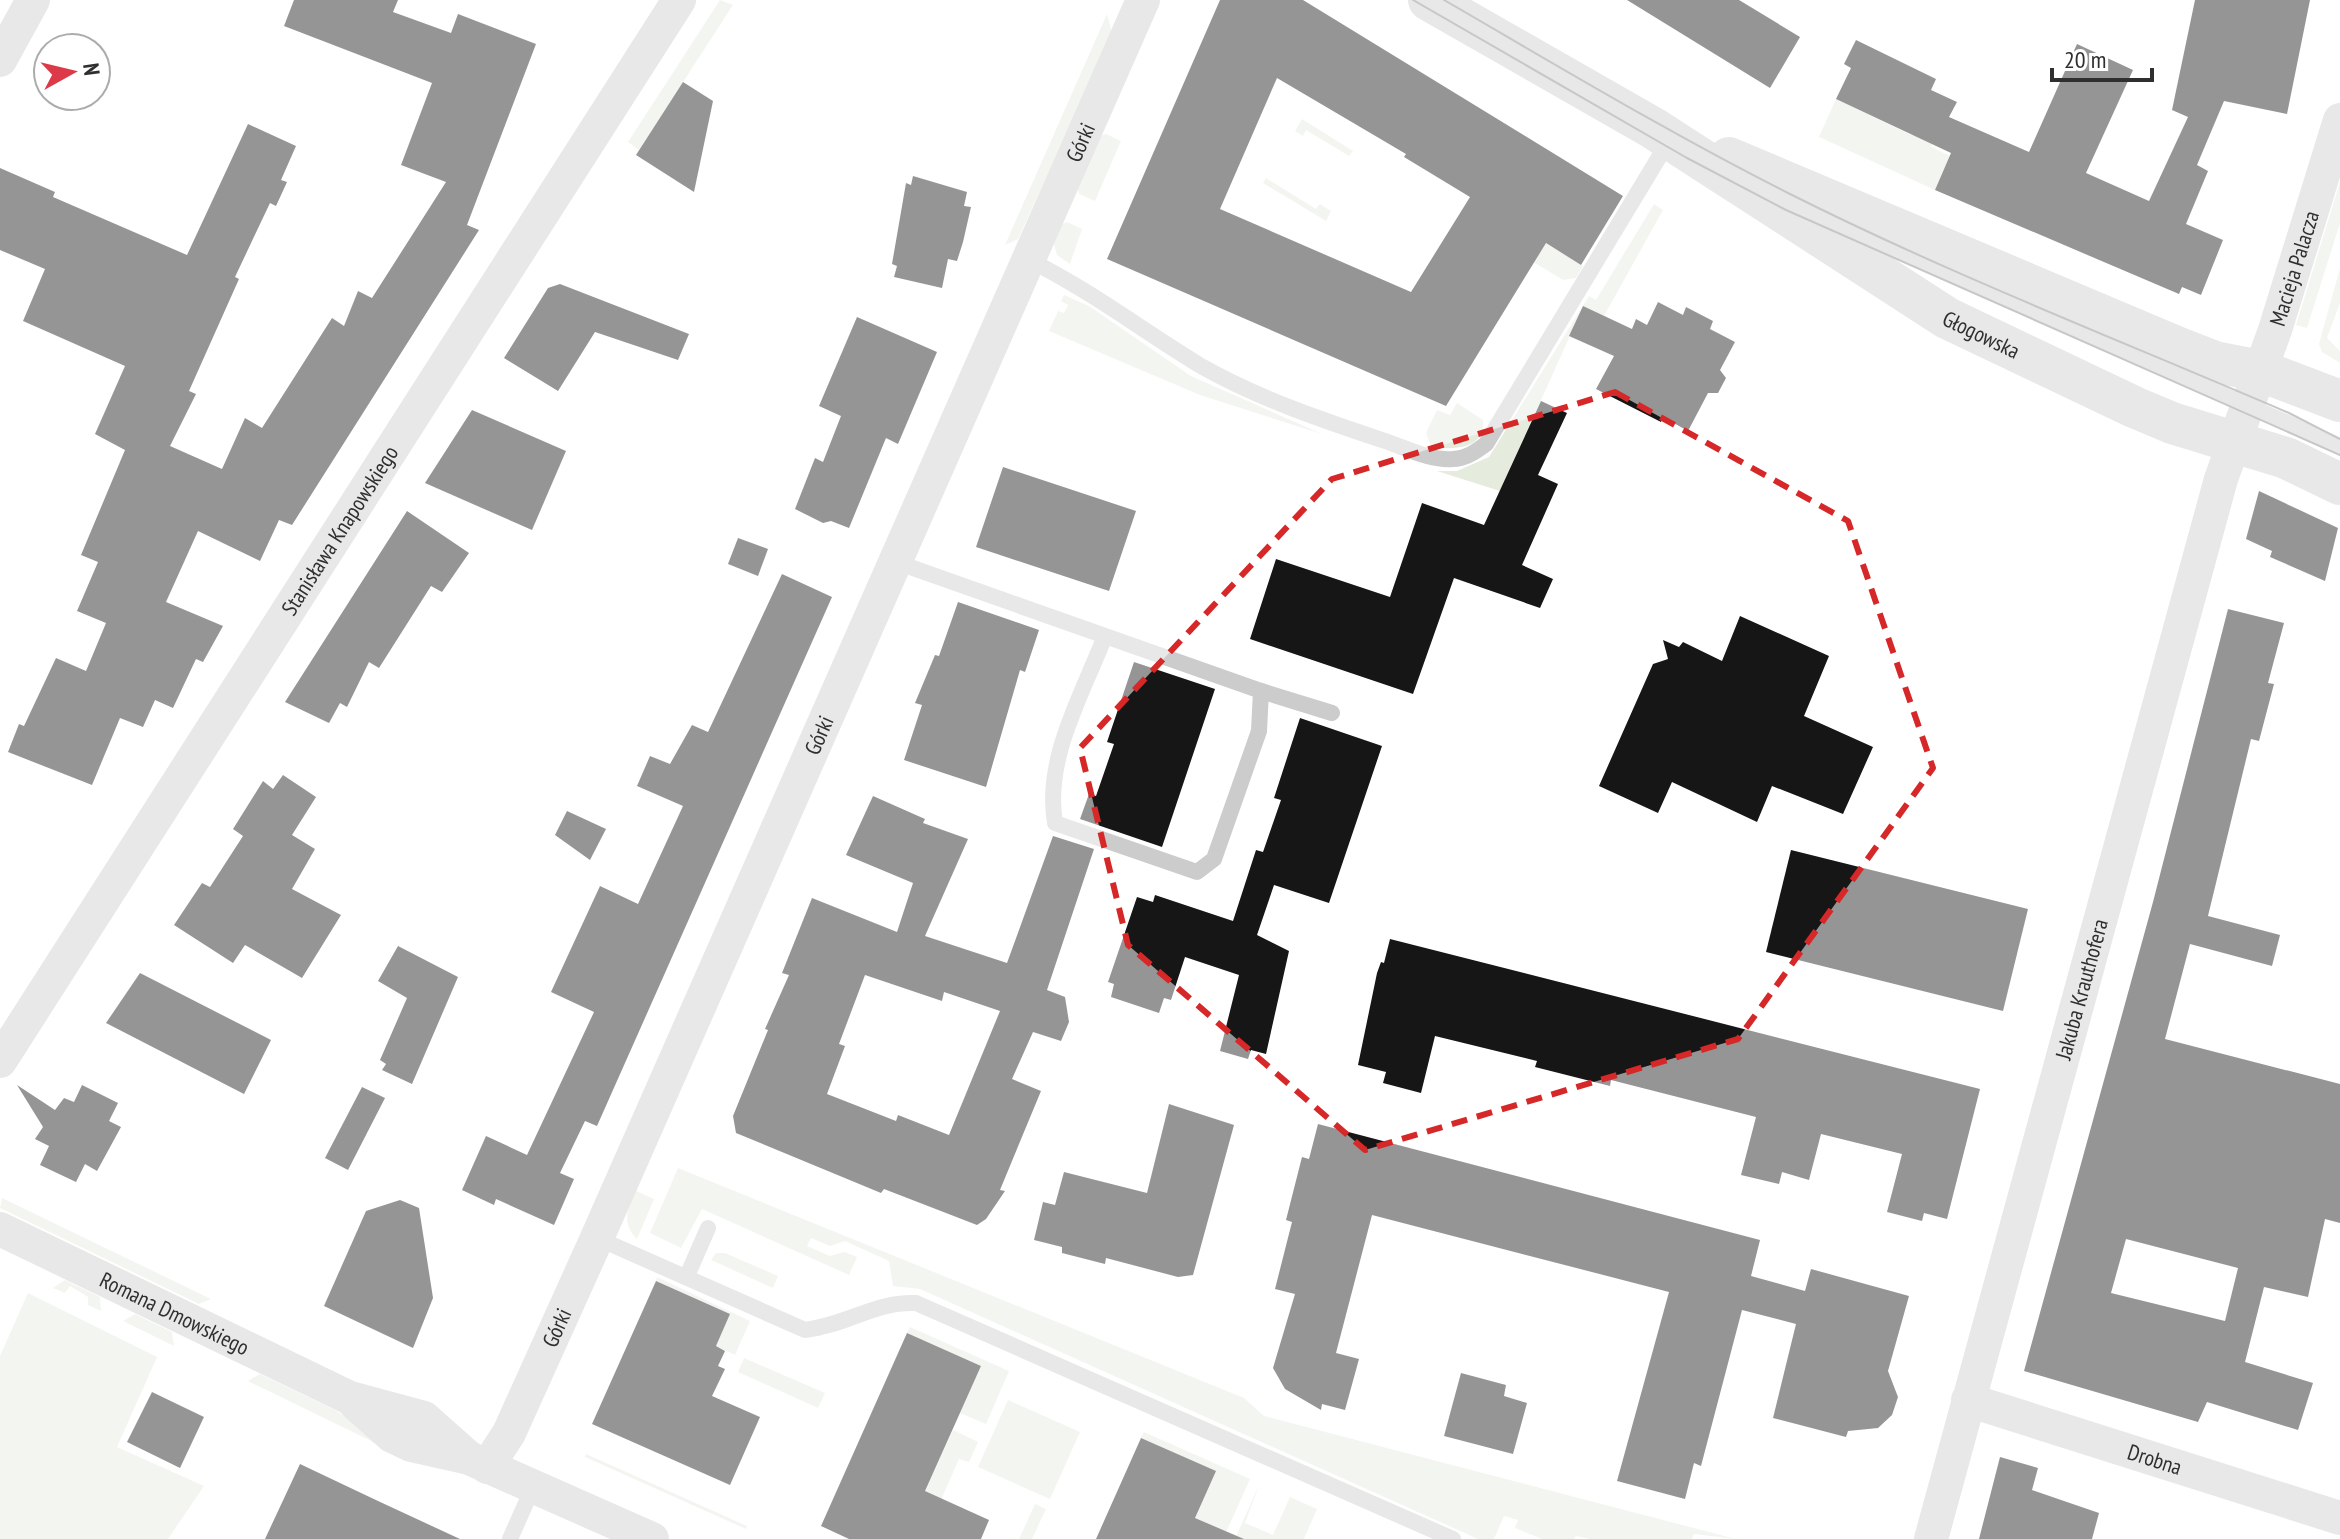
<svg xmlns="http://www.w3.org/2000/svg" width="2340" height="1539" font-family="'PT Sans Narrow',sans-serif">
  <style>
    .green { fill: #e5ebdd }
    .building { fill: #161616; fill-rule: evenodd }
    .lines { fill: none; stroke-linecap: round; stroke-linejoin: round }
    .service { stroke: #ccc; stroke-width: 16 }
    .minor { stroke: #ccc; stroke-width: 34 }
    .tertiary { stroke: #ccc; stroke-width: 42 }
    .tram { stroke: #848484; stroke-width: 2 }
    .marked { fill: none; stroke: #d62828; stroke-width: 6; stroke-dasharray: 16 10; stroke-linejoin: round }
    .labels { text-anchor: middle; stroke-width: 8; stroke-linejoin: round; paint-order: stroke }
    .street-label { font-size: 22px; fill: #2f2f2f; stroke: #fff }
  </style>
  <rect width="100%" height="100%" fill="#fff"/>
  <g class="green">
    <polygon points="720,0 733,5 639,150 628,142"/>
    <polygon points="1107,14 1112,33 1018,239 1005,245"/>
    <polygon points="1836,99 1909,134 1934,140 1931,147 1950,156 1935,190 1819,137"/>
    <polygon points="1302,119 1353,151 1349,156 1306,130 1303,136 1295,131"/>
    <polygon points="1106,134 1121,141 1095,201 1079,194 1077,186 1099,136"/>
    <polygon points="1266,178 1316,209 1320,204 1331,211 1326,221 1263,183"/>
    <polygon points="2340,182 2340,223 2307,328 2296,325"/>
    <polygon points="1654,204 1663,210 1604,316 1583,307 1500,491 1437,471 1457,471 1489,457 1589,296 1596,300"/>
    <polygon points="1067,222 1082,229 1070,264 1057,255 1053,241 1060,225"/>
    <polygon points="1542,241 1583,266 1576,278 1563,280 1530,260"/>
    <polygon points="2340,268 2340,303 2327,338 2340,351 2340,363 2322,352 2319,344"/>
    <polygon points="1064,295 1089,306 1191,376 1322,434 1200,395 1049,331 1058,311 1064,313 1068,305 1061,301"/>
    <path d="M1457,403L1483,420C1487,449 1451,451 1431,446L1426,433L1437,410L1450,415Z"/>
    <polygon points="678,1168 1244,1398 1264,1416 1736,1539 1694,1534 1692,1539 1590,1539 1576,1536 1574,1539 1542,1539 1515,1528 1518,1520 1504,1516 1494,1539 1478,1539 920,1289 893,1286 889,1261 845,1241 830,1246 811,1238 807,1246 830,1256 844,1252 857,1257 849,1275 702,1209 681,1248 650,1233"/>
    <path d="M634,1190L654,1199L637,1239C621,1223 628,1209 634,1190Z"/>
    <polygon points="2,1198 211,1299 199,1304 0,1208"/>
    <polygon points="716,1253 725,1253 778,1276 773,1288 711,1260"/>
    <polygon points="657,1277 750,1321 735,1355 716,1346 730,1314 656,1281"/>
    <polygon points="65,1280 100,1297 101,1311 88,1305 88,1297 70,1286 65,1293 53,1288"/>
    <polygon points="28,1293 157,1357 117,1447 204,1486 168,1539 0,1539 0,1356"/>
    <polygon points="135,1314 172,1332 174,1346 123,1321"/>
    <polygon points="910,1327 1009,1371 986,1424 960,1413 981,1366 907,1333"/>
    <polygon points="744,1358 825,1393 818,1408 738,1372"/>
    <polygon points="260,1374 335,1410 397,1447 396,1453 248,1381"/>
    <polygon points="1008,1400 1080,1432 1050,1499 978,1467"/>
    <polygon points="953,1430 978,1442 969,1462 959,1459 937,1509 920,1502"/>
    <polygon points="1144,1432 1250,1479 1223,1539 1210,1525 1195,1518 1215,1471 1141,1438"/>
    <polygon points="586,1454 747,1526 746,1529 585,1457"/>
    <polygon points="1260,1483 1245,1523 1273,1535 1290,1497 1317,1509 1304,1539 1235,1539"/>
    <polygon points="1035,1504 1046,1509 1032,1539 1019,1539"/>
  </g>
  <g class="building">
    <polygon points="294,0 398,0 393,12 451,33 458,14 536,44 467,225 479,230 292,525 279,520 260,561 198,531 166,602 223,626 203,662 196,659 173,708 155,700 143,727 120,718 92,785 8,752 19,724 24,726 56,658 86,671 106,623 77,611 98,562 81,555 125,450 95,434 125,366 23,321 45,269 0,250 0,168 55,192 53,197 187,255 248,124 296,146 281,180 287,182 276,206 270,203 235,277 239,279 189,391 196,394 170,446 222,469 245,418 262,428 332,318 344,326 358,291 372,298 446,182 401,165 432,83 284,26"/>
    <path d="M1220,0H1303L1623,196L1581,265L1546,243L1446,406L1107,259ZM1277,78L1406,154L1404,157L1470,197L1411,292L1220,209Z"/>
    <polygon points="1627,0 1739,0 1800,37 1770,88"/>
    <polygon points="2195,0 2310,0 2287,114 2224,101 2197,165 2208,171 2186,224 2223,240 2201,295 2182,287 2179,294 1935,190 1951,153 1836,99 1851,68 1844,64 1856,40 1936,79 1931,90 1957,102 1949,117 2029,152 2077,44 2133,70 2086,173 2149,201 2188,117 2172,110"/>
    <polygon points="683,82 713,101 694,192 636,155"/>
    <polygon points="913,176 967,192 964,206 971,207 963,242 957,261 948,259 942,288 894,277 897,266 892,264 906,183 911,185"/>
    <polygon points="560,284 689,334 678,360 595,332 558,391 504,358 548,288"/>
    <polygon points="1658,302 1683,315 1686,307 1713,321 1710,329 1735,342 1720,370 1726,378 1718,393 1708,393 1688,431 1663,417 1661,422 1596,389 1614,356 1569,336 1583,306 1632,329 1636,319 1647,325"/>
    <polygon points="857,317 937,352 898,444 886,438 849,528 831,521 823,523 795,509 815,458 823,462 841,416 819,406"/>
    <polygon points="1541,401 1567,413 1538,475 1558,484 1522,565 1553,579 1540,608 1454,578 1413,694 1250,639 1276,559 1390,597 1422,503 1484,525"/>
    <polygon points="472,410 566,451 532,530 425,483"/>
    <polygon points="1003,467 1136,511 1109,591 976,547"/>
    <polygon points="2259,491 2338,528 2325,581 2270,557 2272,551 2246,539"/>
    <polygon points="407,511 469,553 442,592 431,586 379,668 369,662 347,707 340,703 329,723 285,702"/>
    <polygon points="738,538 768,549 758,576 728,564"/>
    <polygon points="782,574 832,597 597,1126 585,1121 560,1173 574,1179 554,1225 496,1199 494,1205 462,1190 486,1136 527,1155 594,1012 551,992 600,886 638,904 683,806 637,786 650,756 670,764 692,725 708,732"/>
    <polygon points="958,602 1039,630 1025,672 1020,670 986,787 904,760 922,705 915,703 935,655 939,656"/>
    <path d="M2228,609L2284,623L2268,683L2274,684L2259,741L2251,739L2208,916L2280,935L2272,966L2190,944L2165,1039L2340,1084V1223L2325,1219L2308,1297L2264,1287L2245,1362L2313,1383L2298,1430L2207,1402L2198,1422L2024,1371L2153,902ZM2126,1239L2238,1268L2225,1321L2111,1293Z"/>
    <polygon points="1740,616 1829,656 1804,716 1873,747 1843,814 1772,786 1757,822 1672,782 1658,813 1599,786 1653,664 1668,659 1663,640 1679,647 1683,642 1722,661"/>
    <polygon points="1134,662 1215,689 1162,847 1080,819 1089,794 1096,796 1114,744 1107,742"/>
    <polygon points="1300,718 1382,746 1329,903 1274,885 1257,935 1289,951 1266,1054 1251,1050 1248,1059 1220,1051 1239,975 1185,957 1171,1000 1164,998 1159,1013 1111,997 1114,984 1108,982 1137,897 1153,902 1155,895 1233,921 1256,850 1263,852 1281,800 1274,798"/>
    <polygon points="283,775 316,797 292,835 315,849 292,889 341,915 302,978 245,945 233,963 174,925 202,883 210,887 243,836 233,829 263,781 273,789"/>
    <path d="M873,796L925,819L923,823L968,839L925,936L1007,963L1053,836L1094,849L1047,990L1065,997L1069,1022L1061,1041L1033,1032L1012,1079L1041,1091L1000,1190L1005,1191L986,1219L977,1225L884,1189L881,1193L736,1133L733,1116L768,1030L765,1029L789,975L782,973L812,898L897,932L913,883L846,855ZM865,975L942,1001L944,992L1000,1011L949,1135L898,1115L896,1121L827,1094L845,1046L839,1044Z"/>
    <polygon points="567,811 606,829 590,860 555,835"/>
    <polygon points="1791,850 2028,909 2003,1011 1766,952"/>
    <polygon points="1390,939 1980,1089 1947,1219 1924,1213 1922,1221 1887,1212 1902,1154 1821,1134 1809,1180 1782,1172 1779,1184 1741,1175 1756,1117 1611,1080 1610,1086 1535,1067 1537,1061 1435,1036 1421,1093 1383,1083 1386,1072 1358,1065 1377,973 1381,962 1384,963"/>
    <polygon points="398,946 458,977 412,1084 382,1070 386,1064 380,1060 407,998 378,981"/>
    <polygon points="140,973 271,1040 244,1094 106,1023"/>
    <polygon points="17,1085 55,1110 64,1098 74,1102 82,1085 118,1103 109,1121 121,1127 97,1171 85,1164 76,1182 40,1165 49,1146 35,1139 43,1127"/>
    <polygon points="362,1087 385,1098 348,1170 325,1158"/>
    <polygon points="1169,1104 1234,1125 1193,1275 1178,1277 1106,1258 1105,1264 1062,1253 1062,1247 1034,1240 1043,1202 1055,1205 1064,1172 1147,1193"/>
    <polygon points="1318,1124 1760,1240 1751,1276 1805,1291 1811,1269 1909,1296 1888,1371 1898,1397 1892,1415 1878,1428 1848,1431 1846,1437 1773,1418 1796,1324 1742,1310 1701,1466 1694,1463 1685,1499 1617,1481 1669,1292 1372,1215 1336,1353 1359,1359 1345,1410 1322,1404 1321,1410 1285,1389 1273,1368 1295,1294 1275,1289 1292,1222 1286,1220 1302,1157 1309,1159"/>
    <polygon points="400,1200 419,1208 433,1298 413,1348 324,1306 366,1211"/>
    <polygon points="656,1281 730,1314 716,1346 725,1351 718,1366 725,1369 712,1396 760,1417 730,1485 592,1424"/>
    <polygon points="907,1333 981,1366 925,1491 989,1520 981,1539 849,1539 821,1526"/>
    <polygon points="1461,1373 1506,1385 1504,1396 1527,1403 1513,1454 1444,1436"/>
    <polygon points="152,1392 204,1417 180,1468 127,1442"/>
    <polygon points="1141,1438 1216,1471 1195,1518 1244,1539 1096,1539"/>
    <polygon points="2000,1457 2038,1468 2032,1490 2099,1513 2092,1539 1979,1539"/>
    <polygon points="300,1464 378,1501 460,1539 265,1539"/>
  </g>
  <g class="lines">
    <g class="service">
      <polyline points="1862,236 2340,446"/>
      <path d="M1029,260C1090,290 1143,331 1201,366C1259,399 1325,421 1388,442C1408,449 1432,461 1453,459C1466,459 1476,451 1486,444L1670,139"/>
      <path d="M896,562L1261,691L1259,731L1214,859L1197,872L1055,823C1044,759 1082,695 1105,636"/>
      <polyline points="1261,691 1332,713"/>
      <path d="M597,1238L805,1330C847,1325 876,1301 916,1303L1453,1539"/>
      <polyline points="687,1276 708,1228"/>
      <polyline points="510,1539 533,1487"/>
    </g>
    <g class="minor">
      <polyline points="0,60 33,0"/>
      <path id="s1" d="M0,1061L679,0"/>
      <path id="s2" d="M0,1229L350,1398L424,1418L469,1458"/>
      <path id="s3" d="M1968,1400L2340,1518"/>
      <polyline points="356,1404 392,1436 411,1445 469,1458 652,1539"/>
      <path id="s4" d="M487,1467L509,1433L597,1238L1143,0"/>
      <path id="s5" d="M1931,1539L2221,479L2275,330L2340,120"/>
    </g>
    <g class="tertiary">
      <path id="s6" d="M1429,0L1653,128L1947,318L2134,407L2172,423L2286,458L2340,484"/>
      <polyline points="1729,158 2179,348 2215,362 2261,371 2340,401"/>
    </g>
    <g class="tram">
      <polyline points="1413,0 1687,158 1786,210 2340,455"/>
      <path d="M1444,0C1558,66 1671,134 1788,193C1951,275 2122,341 2289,413L2340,439"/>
    </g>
  </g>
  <path d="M0 0H2340V1539H0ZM1615,392L1848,521L1933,768L1738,1039L1365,1150L1128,945L1080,748L1332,479Z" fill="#fff" fill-opacity=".55" fill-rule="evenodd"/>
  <path class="marked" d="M1615,392L1848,521L1933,768L1738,1039L1365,1150L1128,945L1080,748L1332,479Z"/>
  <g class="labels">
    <g class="street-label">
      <text dy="8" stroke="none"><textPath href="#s4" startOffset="1452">Górki</textPath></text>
      <text dy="8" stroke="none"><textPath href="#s5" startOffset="1322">Macieja Palacza</textPath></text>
      <text dy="8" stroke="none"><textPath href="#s6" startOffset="646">Głogowska</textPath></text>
      <text dy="8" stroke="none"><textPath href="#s1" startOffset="630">Stanisława Knapowskiego</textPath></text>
      <text dy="8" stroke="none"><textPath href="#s4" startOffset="804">Górki</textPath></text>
      <text dy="8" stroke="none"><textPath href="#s5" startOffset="570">Jakuba Krauthofera</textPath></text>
      <text dy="8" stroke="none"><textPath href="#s2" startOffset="194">Romana Dmowskiego</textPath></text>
      <text dy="8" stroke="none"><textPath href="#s4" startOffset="156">Górki</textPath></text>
      <text dy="8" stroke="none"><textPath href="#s3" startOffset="196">Drobna</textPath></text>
    </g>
  </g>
  <g transform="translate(72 72) rotate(82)"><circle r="38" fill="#ffffff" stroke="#acacac" stroke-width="2"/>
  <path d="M0-6L14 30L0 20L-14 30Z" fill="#dc3a48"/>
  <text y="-12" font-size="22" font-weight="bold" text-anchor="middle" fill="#2f2f2f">N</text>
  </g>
  <path d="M2052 68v12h100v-12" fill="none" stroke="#2f2f2f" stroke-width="4"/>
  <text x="2064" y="68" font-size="24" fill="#2f2f2f" stroke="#ffffff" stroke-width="6" paint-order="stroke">20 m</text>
</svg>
